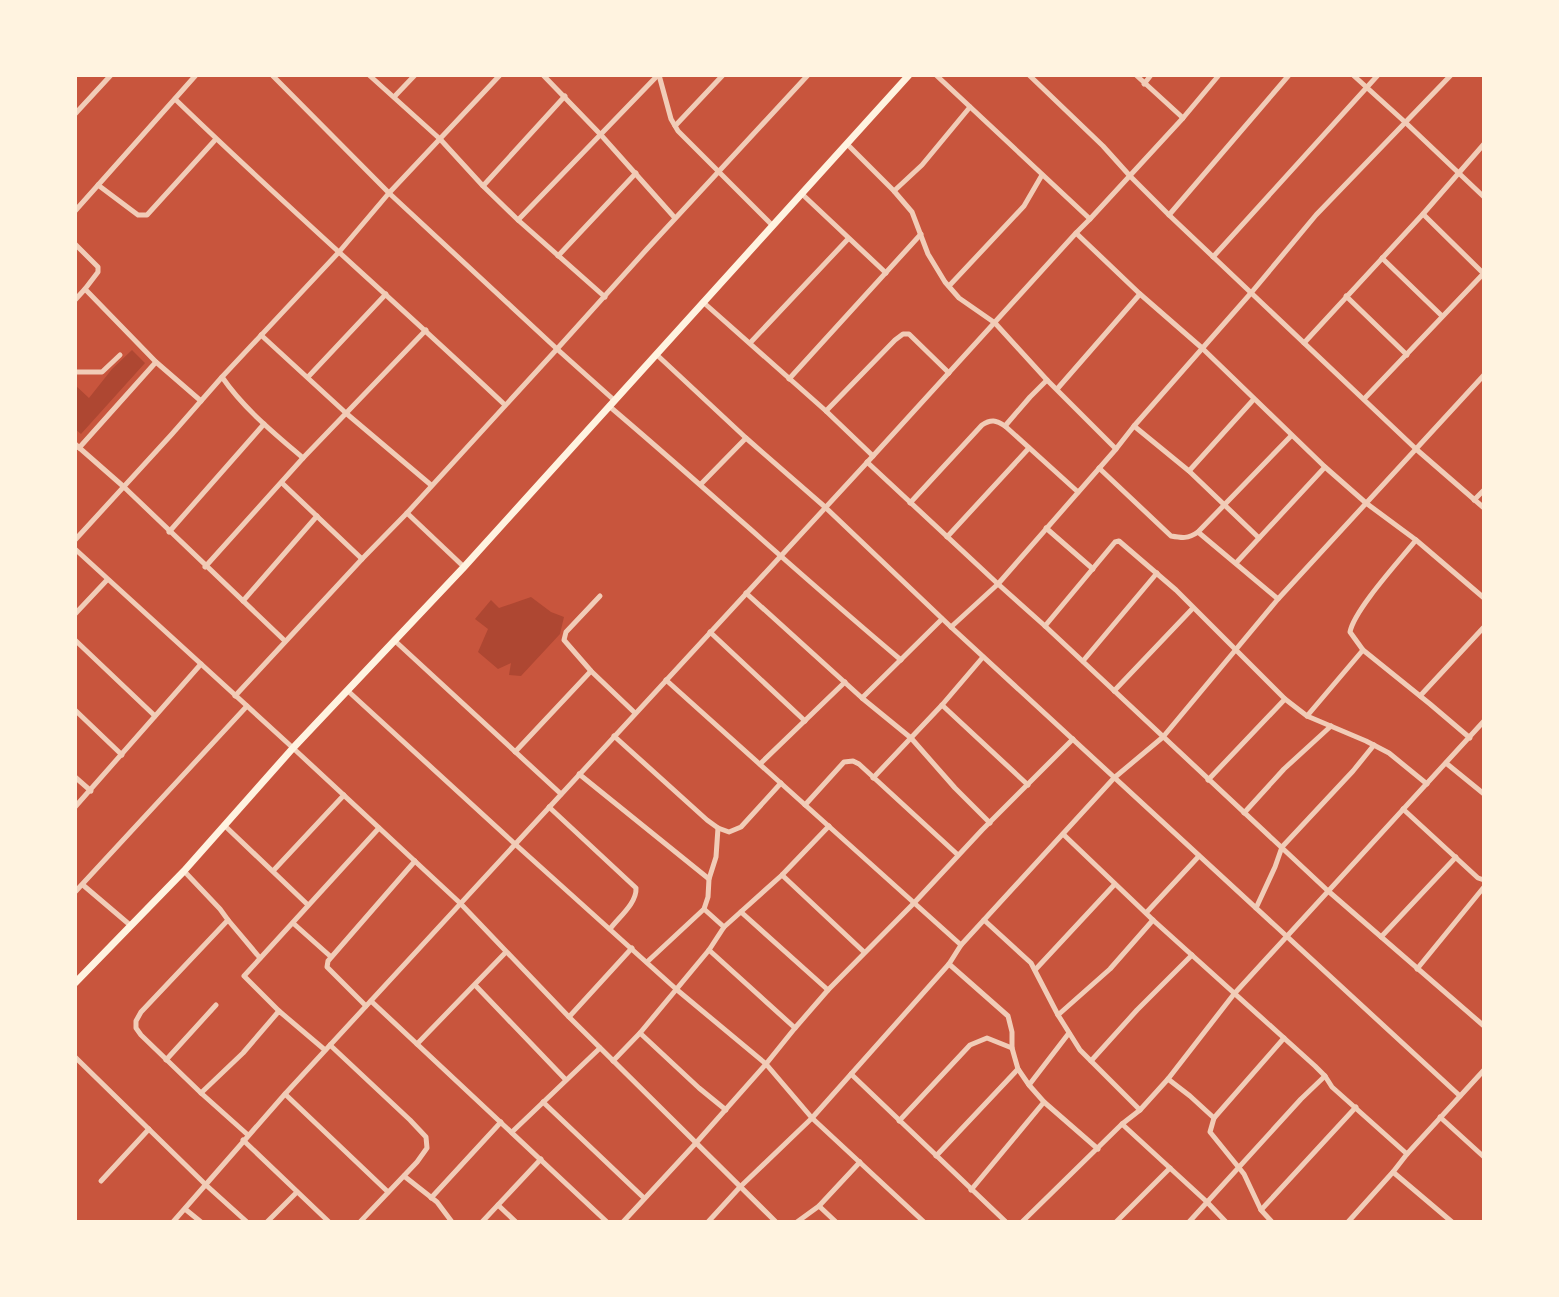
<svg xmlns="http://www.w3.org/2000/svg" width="1559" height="1297" font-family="Karla,sans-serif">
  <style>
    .green { fill: #ae4732 }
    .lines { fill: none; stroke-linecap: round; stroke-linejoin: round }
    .minor { stroke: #f1ccb7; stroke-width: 5 }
    .secondary { stroke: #fff3e0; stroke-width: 7 }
  </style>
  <rect width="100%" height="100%" fill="#c8553d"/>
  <g class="green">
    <polygon points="132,350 145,363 81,434 75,429 75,385 89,398 112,369"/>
    <polygon points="531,597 551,612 564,617 560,634 521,676 509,675 511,663 498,669 478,652 488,629 475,619 491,600 499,608"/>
  </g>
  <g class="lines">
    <g class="minor">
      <polyline points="272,75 389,193 557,349 614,400"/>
      <polyline points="369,75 440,139 483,186 518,220 605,297"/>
      <polyline points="543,75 601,135 675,218"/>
      <polyline points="659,75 671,119 678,131 773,226"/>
      <polyline points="936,75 1090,219"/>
      <polyline points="1029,75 1103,146 1130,176 1169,215 1416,449 1484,508"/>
      <polyline points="1136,75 1183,118"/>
      <polyline points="1353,75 1406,123 1484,197"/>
      <polyline points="1144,84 1151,75"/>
      <polyline points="394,97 415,75"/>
      <path d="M175,99C282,203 396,302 505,405"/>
      <polyline points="75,114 111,75"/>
      <polyline points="675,126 723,75"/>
      <polyline points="847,144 894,191 912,212 928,254 945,282 959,298 995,323 1047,380"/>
      <polyline points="98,185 138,215 147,215 216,139"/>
      <polyline points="483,186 565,96"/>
      <polyline points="894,191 922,165 970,107"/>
      <polyline points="802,194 886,273"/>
      <polyline points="75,211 196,75"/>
      <polyline points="1423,214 1483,273"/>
      <polyline points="1169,215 1289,75"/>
      <polyline points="518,220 658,75"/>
      <polyline points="1076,233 1140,294 1202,348 1325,467 1366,503 1416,540 1484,598"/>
      <polyline points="75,244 98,267 98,272 85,289 156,362 201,401"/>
      <polyline points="558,256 636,173"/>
      <polyline points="1213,257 1378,75"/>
      <polyline points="1382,258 1442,316"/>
      <polyline points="949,286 1024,206 1042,175"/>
      <polyline points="1346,296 1407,355"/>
      <polyline points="75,300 85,289"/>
      <polyline points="703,302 826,411 873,456"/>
      <polyline points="261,335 347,414 431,485"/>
      <polyline points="750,343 848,239"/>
      <polyline points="1304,343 1423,214 1484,144"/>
      <polyline points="656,354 746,438 825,507 951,627 1460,1096"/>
      <polyline points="75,372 102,372 120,355"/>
      <path d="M222,377C244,409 274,433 303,458"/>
      <polyline points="308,377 386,294"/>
      <polyline points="789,379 921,234"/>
      <polyline points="1058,388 1140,294"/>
      <polyline points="1364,399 1484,273"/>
      <path d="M609,406C707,489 802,577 901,660"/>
      <polyline points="826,411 895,340 903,334 909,334 949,373"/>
      <polyline points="1005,426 1030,397 1047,380 1116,449"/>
      <polyline points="1134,426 1189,471 1259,538"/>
      <polyline points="75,444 124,487 285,641"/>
      <polyline points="79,448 156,362"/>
      <polyline points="867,462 998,584 1045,626 1327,890 1484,1026"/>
      <path d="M1099,468L1171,536C1182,538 1188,539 1198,532L1278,599"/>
      <polyline points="1189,471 1254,399"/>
      <polyline points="282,483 362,559"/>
      <polyline points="701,484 746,438"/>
      <polyline points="1474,500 1484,490"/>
      <path d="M910,503L982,425C991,419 996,420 1005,426L1078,492"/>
      <polyline points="407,513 464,567"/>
      <polyline points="1046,528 1093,569"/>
      <polyline points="169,532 264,424"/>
      <polyline points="1198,532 1291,436"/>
      <polyline points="947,537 1029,448"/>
      <polyline points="75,540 172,434 222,377 339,252 389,193 500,75"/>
      <path d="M1416,540C1400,560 1354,610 1350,632L1363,650L1430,704L1470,738"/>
      <polyline points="75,549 293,748 460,903 569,1017 776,1222"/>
      <polyline points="1236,563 1325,467"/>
      <polyline points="205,567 303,458 426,330"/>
      <polyline points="746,593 862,698 911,738 955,788 990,823"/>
      <polyline points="600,596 566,632 564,640 591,671 635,713"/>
      <polyline points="243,601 317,516"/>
      <polyline points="75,614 107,580"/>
      <polyline points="1045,626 1115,542 1119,541 1176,590 1285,699 1307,716 1366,741 1389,753 1427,784"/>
      <polyline points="951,627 998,584 1116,449 1134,426 1251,293 1316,215 1451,75"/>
      <polyline points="710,632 805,721"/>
      <polyline points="75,640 155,716"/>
      <polyline points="394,640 561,794"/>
      <polyline points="1083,661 1157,573"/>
      <polyline points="666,680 961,945"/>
      <polyline points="348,691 515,844 676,989 766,1064 812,1118 924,1222"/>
      <polyline points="1114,691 1193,608"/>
      <polyline points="235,696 362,559 407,513 557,349 647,249 808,75"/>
      <polyline points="1420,696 1484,627"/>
      <polyline points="862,698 942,619"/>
      <polyline points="942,705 1028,785"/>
      <polyline points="75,710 122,755"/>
      <polyline points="1307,716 1363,650"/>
      <polyline points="614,736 707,820 718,828 729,832 741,827 781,783"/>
      <polyline points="515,752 591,671"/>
      <polyline points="1446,763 1484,794"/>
      <polyline points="760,764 845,682"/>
      <polyline points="579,774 709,879"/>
      <polyline points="75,777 91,791"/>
      <polyline points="873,778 942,705 983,657"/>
      <polyline points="1208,780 1285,699"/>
      <polyline points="805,805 844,762 853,761 859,764 958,855"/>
      <polyline points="75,807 201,664"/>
      <path d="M549,807L636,888C637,903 619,917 610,929"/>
      <polyline points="1403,809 1478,878 1484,880"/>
      <polyline points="1244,813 1284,769 1331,726"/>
      <polyline points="224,825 308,905"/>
      <polyline points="1063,834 1153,920 1315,1066 1325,1076 1332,1087 1407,1154"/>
      <polyline points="184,871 220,909 228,920 141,1012 136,1021 136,1028 141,1035 201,1093 248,1135"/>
      <polyline points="273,871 344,795"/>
      <polyline points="782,875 864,952"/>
      <polyline points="83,885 130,925"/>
      <polyline points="75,892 247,706"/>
      <polyline points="1256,908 1275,867 1282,847 1353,771 1374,745"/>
      <polyline points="704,909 724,927"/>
      <polyline points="741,912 828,990"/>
      <polyline points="1146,913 1199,856"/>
      <polyline points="228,920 260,958"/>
      <polyline points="984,920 1031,963 1058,1015 1080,1050 1140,1110"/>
      <polyline points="293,923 330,956"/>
      <polyline points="1381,937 1456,857"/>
      <polyline points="709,950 795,1028"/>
      <polyline points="647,962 704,909 708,897 709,879 716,857 718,828"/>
      <polyline points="949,964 1008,1016 1012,1032 1012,1048 1018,1069 1029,1085 1044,1102 1098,1149"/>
      <polyline points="1417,969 1484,887"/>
      <polyline points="1035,970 1115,884"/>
      <polyline points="475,985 566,1080"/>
      <polyline points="371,1001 607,1222"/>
      <polyline points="366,1006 327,967 328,961 415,861"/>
      <polyline points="279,1011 244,976 379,828"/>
      <polyline points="1058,1015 1110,969 1153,920"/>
      <polyline points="569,1017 632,948"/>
      <polyline points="640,1033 699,1088 726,1110"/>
      <polyline points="417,1044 506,952"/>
      <polyline points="330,1045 410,1120 426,1137 427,1148 417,1162 360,1222"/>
      <polyline points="75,1057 206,1185 247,1222"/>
      <polyline points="166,1060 216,1005"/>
      <polyline points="613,1061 640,1033 709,950 724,927 782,875 829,826"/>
      <polyline points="1091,1061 1137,1010 1192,955"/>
      <polyline points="851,1074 1006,1222"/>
      <polyline points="1168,1079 1190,1096 1214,1118 1210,1132 1244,1174 1261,1210 1272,1222"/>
      <polyline points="1029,1085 1069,1033"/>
      <polyline points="201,1093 243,1053 279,1011 325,1050"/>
      <polyline points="285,1094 388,1192"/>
      <polyline points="543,1102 644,1198"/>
      <polyline points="1440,1117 1484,1157"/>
      <polyline points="1214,1118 1284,1038"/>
      <polyline points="899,1121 970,1045 987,1038 1012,1048"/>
      <polyline points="1122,1124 1207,1202 1226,1222"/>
      <polyline points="512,1132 600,1048"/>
      <polyline points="243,1140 329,1222"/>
      <polyline points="936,1156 1018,1069"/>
      <polyline points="1393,1172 1452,1222"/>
      <polyline points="404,1176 437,1202 452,1222"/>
      <polyline points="101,1181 149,1129"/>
      <polyline points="971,1190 1044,1102"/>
      <polyline points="431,1198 501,1122"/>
      <polyline points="498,1205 516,1222"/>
      <polyline points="819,1206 836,1222"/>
      <polyline points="185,1209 201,1222"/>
      <polyline points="1261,1210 1356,1107"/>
      <polyline points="173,1222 285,1094 873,456 1076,233 1090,219 1183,118 1219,75"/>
      <polyline points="267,1222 297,1192"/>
      <polyline points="482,1222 541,1159"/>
      <polyline points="623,1222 696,1143 766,1064 795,1028 828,990 914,903 982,830 1073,739"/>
      <polyline points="708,1222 740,1187 812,1118 949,964 961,945 1114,778 1163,737 1278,599 1484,375"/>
      <polyline points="797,1222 819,1206 860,1162"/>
      <polyline points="1022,1222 1122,1124 1140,1110 1168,1079 1234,994 1484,721"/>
      <polyline points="1116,1222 1170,1168"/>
      <polyline points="1189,1222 1301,1099 1325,1076"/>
      <polyline points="1348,1222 1393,1172 1407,1154 1484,1070"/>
    </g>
    <polyline class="secondary" points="75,983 184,871 293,748 464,567 909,75"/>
  </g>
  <rect width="1559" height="1297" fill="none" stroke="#fff3e0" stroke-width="154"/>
</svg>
